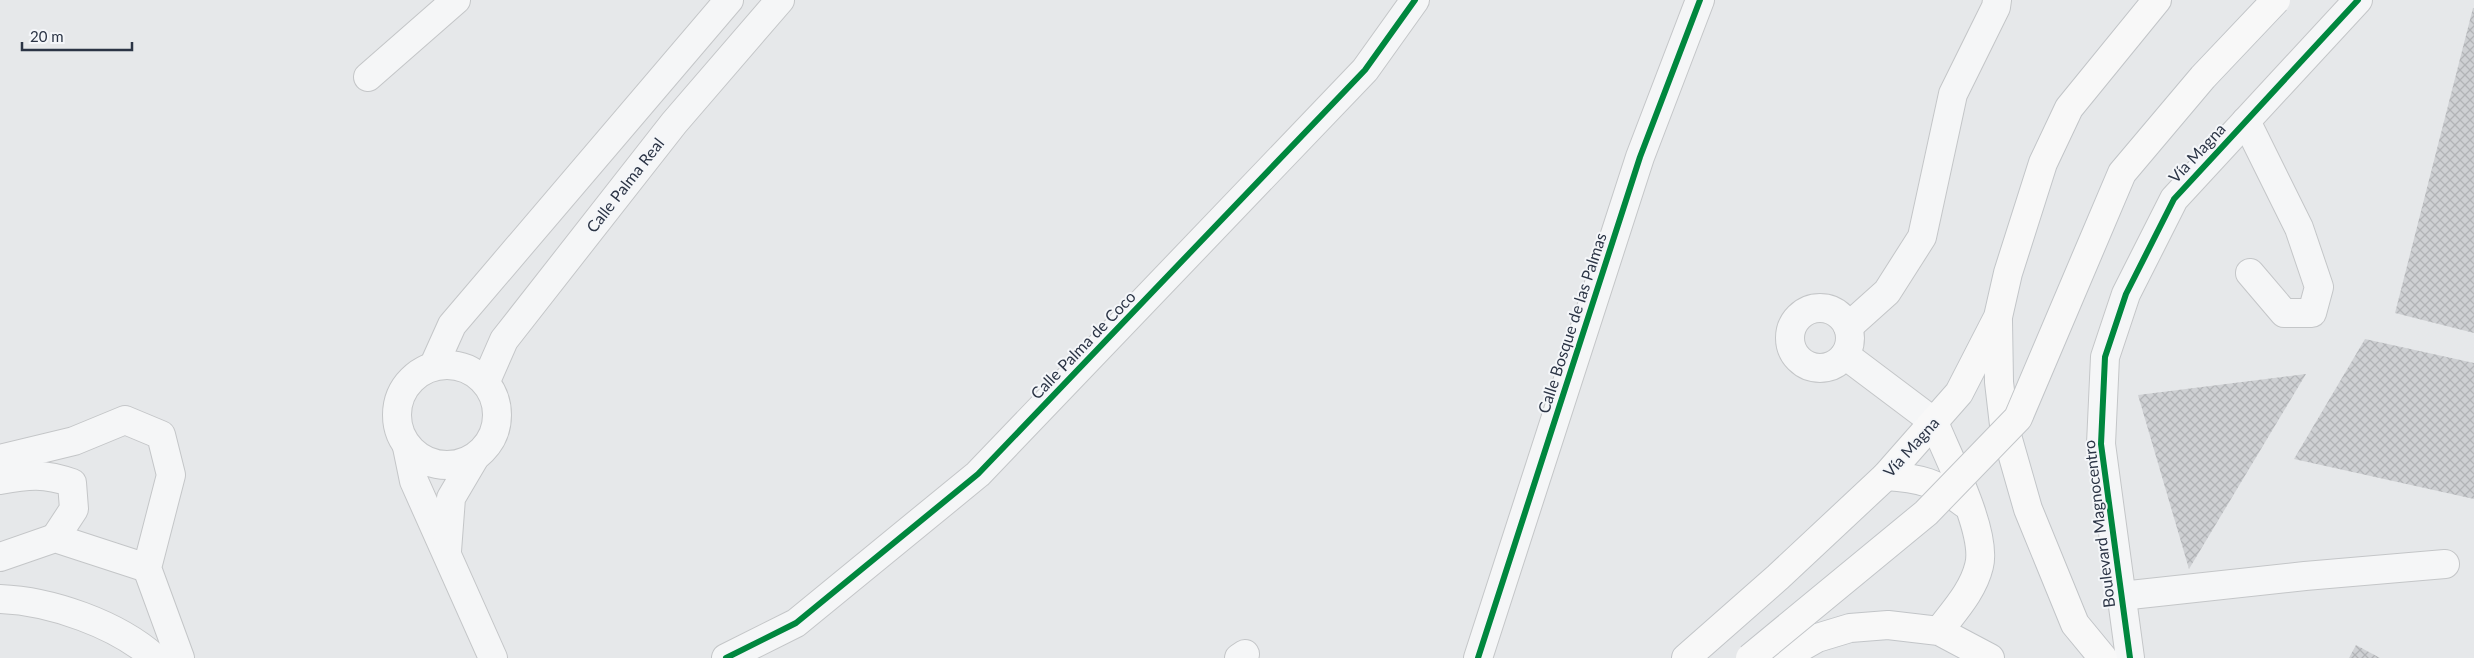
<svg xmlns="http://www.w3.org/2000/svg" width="2474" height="658" font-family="Lato,sans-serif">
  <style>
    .building { fill: url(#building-cross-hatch) }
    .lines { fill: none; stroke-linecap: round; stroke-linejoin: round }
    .minor-casing { stroke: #c4c6c8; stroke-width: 30 }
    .major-casing { stroke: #c2c5c8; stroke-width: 30 }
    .minor { stroke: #f5f6f7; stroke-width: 28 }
    .major { stroke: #f8f8f8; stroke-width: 28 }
    .major-bridge-casing { stroke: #c2c5c8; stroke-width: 30; stroke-linecap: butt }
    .major-bridge { stroke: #f8f8f8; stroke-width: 28 }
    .cycleway-casing { stroke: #f4f6f9; stroke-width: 9 }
    .cycleway { stroke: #00873e; stroke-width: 6 }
    .labels { text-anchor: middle; stroke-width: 4; stroke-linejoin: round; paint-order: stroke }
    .street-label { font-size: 16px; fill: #2b3445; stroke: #f4f6f9 }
  </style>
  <defs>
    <pattern id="building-cross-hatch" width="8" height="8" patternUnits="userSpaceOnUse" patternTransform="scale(1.25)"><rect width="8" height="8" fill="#ced0d3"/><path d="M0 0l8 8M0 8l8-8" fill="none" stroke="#b1b3b6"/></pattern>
  </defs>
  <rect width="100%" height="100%" fill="#e6e8ea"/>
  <g class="building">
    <polygon points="2473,8 2474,8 2474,333 2395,313"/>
    <polygon points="2365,339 2474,363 2474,499 2294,459"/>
    <polygon points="2306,374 2189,569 2138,395"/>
    <polygon points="2356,645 2380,658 2349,658"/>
  </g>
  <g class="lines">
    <g class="minor-casing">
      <g id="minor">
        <polyline points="368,77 456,0"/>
        <polyline points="2246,121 2299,228 2319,287 2312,313 2284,313 2250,273"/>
        <circle cx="1820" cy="338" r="30"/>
        <polyline points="1848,327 1887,292 1922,237 1953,94 1996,7 1997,0"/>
        <polyline points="1845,355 1934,422"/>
        <circle cx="447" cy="415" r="50"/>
        <polyline points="434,365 452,325 729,0"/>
        <polyline points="486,381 504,340 674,123 780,0"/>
        <polyline points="407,447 414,481 493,658"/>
        <polyline points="0,459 74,441 125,420 161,435 171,475 147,568 180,658"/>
        <path d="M0,480C28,475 45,473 72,483L74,509L55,538"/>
        <polyline points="447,551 451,498 474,459"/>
        <polyline points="0,557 55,538 147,568"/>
        <polyline points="2121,596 2305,576 2445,564"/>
        <path d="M0,599C51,601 117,624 155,658"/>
        <polyline points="726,658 796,623 978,474 1365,70 1415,0"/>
        <polyline points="1239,658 1245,654"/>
        <polyline points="1478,658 1640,157 1700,0"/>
        <polyline points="2130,658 2101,444 2105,357 2126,294 2174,199 2358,0"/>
      </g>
    </g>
    <g class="major-casing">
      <g id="major">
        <polyline points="1998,321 1999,382 2004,425 2028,509 2075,624 2103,658"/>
        <path d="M1934,422C1947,455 1988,533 1979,566C1973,591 1954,611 1939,631"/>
        <path d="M1886,476C1920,478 1938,483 1965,504"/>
        <polyline points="1686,658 1778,577 1886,476 1959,393 1998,317 2008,273 2043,163 2069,108 2157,0"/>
        <polyline points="1782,658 1817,638 1850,628 1888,625 1939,631 1990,658"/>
      </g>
    </g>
    <use href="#minor" class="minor"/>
    <use href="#major" class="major"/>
    <g class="major-bridge-casing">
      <polyline id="major-bridge" points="1750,658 1926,513 2018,418 2122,173 2203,77 2276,0"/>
    </g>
    <use href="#major-bridge" class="major-bridge"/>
    <g class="cycleway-casing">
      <g id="cycleway">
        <polyline points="726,658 796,623 978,474 1365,70 1415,0"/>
        <polyline points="1478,658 1640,157 1700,0"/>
        <polyline points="2130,658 2101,444 2105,357 2126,294 2174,199 2358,0"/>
      </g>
    </g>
    <use href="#cycleway" class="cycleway"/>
  </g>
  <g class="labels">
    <g class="street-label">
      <text transform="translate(2197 153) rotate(-47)" y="6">Vía Magna</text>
      <text transform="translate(625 185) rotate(-52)" y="6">Calle Palma Real</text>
      <text transform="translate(1572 323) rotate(-72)" y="6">Calle Bosque de las Palmas</text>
      <text transform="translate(1083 345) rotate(-46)" y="6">Calle Palma de Coco</text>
      <text transform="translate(1911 447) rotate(-48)" y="6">Vía Magna</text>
      <text transform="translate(2099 524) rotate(-97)" y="6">Boulevard Magnocentro</text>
    </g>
  </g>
  <path d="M22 42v8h110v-8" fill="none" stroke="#2b3445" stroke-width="2.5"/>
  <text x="30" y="42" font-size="15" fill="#2b3445" stroke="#f4f6f9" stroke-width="4" paint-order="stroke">20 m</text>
</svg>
